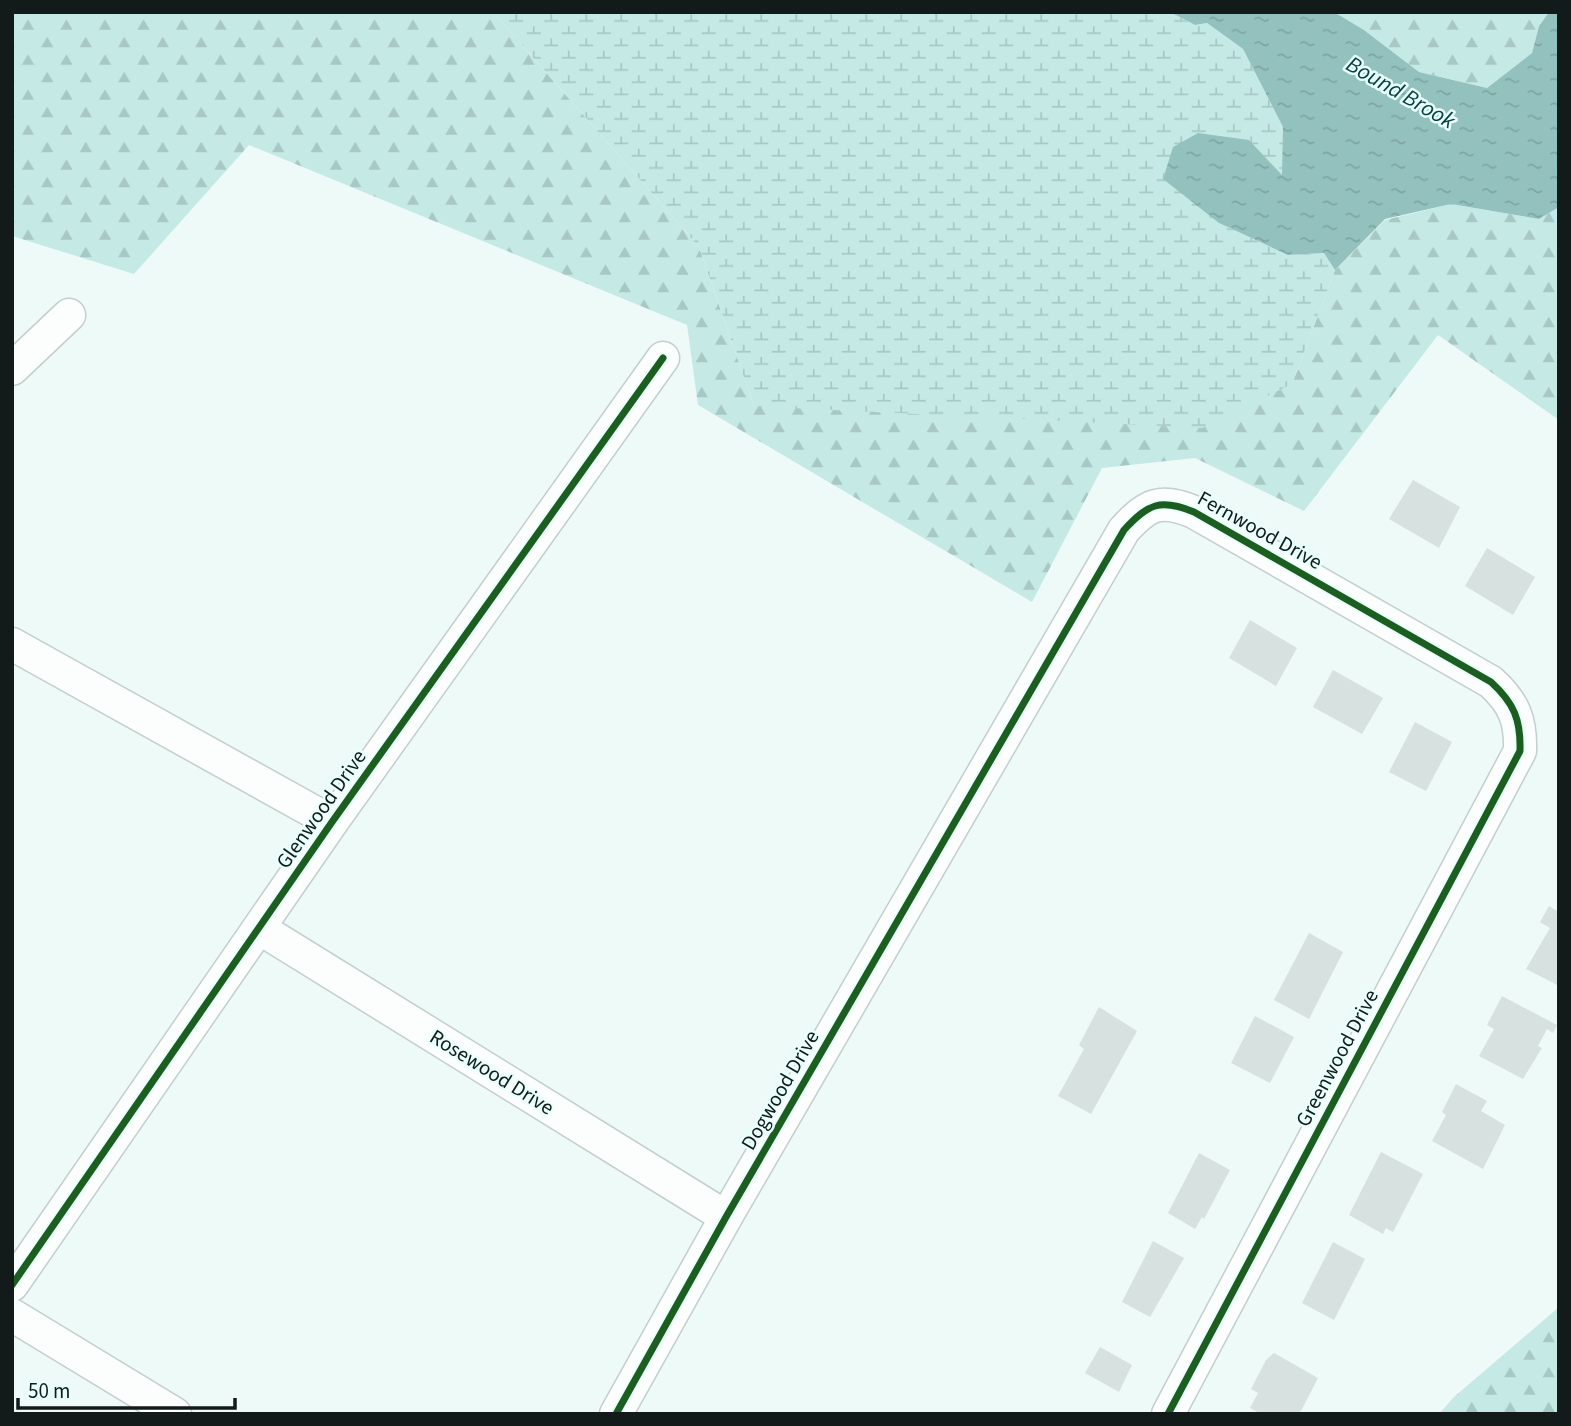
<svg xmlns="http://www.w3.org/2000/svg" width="1571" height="1426" font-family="'Source Sans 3',sans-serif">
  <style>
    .forest { fill: url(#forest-firs) }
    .wetland { fill: url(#wetland-marsh) }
    .water { fill: url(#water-ripples) }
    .building { fill: #d7e1e0 }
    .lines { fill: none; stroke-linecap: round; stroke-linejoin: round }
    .street-casing { stroke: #c4cecd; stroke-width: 35 }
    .street { stroke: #fcfefe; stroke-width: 32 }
    .cycleway-casing { stroke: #e8fffc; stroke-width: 11 }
    .cycleway { stroke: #1b5e20; stroke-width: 7 }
    .labels { text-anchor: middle; stroke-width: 5; stroke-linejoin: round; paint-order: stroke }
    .street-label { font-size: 21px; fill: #131b1a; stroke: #e8fffc }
    .water-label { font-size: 23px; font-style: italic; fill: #06423f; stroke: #e8fffc }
  </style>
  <defs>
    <pattern id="forest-firs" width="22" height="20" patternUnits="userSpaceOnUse" patternTransform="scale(1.75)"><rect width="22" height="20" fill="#c5eae6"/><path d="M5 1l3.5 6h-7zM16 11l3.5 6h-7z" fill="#a8c8c5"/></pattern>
    <pattern id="wetland-marsh" width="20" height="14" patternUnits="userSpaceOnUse" patternTransform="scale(1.75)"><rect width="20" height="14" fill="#c5eae6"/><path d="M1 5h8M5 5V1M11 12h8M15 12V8" fill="none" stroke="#a8c8c5"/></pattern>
    <pattern id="water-ripples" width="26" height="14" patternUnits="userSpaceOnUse" patternTransform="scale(1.75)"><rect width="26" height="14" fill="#93c2be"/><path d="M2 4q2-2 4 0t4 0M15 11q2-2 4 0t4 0" fill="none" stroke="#7ea6a3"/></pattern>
  </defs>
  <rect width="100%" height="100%" fill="#edfaf8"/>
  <g class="forest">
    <polygon points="12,12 493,12 699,247 754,406 1292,384 1335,270 1385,220 1451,204 1539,219 1559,207 1559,420 1438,335 1304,511 1195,458 1102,468 1032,602 698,405 687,325 249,145 134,274 12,236"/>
    <polygon points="1334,12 1549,12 1539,26 1532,53 1487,88 1419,72 1364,30"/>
    <polygon points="1559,1307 1559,1414 1439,1414 1454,1397"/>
  </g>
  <polygon class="wetland" points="493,12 1170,12 1195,25 1207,23 1243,49 1283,127 1283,176 1219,223 1288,255 1324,253 1335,270 1292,384 1202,428 754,406 699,247"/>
  <polygon class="water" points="1170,12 1334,12 1364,30 1419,72 1487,88 1532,53 1539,26 1549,12 1559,12 1559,207 1539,219 1451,204 1385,219 1335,270 1324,253 1288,255 1219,223 1163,179 1173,147 1198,133 1249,140 1282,175 1283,127 1243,49 1207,23 1195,25"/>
  <g class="building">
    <polygon points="1413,480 1460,507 1439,548 1389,519"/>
    <polygon points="1487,548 1535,577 1513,615 1465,586"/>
    <polygon points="1250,620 1297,648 1276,686 1229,658"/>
    <polygon points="1333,670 1383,698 1362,734 1313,707"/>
    <polygon points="1415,722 1452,742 1426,791 1389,772"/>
    <polygon points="1549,906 1559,912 1559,986 1526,969 1550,928 1540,922"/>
    <polygon points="1309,933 1343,952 1309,1019 1274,1000"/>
    <polygon points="1502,996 1557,1025 1553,1033 1547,1029 1538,1046 1542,1048 1523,1079 1479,1056 1494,1029 1487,1025"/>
    <polygon points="1099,1007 1137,1031 1091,1114 1058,1096 1084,1049 1079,1045"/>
    <polygon points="1255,1016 1294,1037 1270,1083 1231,1063"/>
    <polygon points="1456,1084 1487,1101 1481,1111 1505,1125 1483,1169 1432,1141 1446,1115 1442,1112"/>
    <polygon points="1381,1152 1423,1174 1393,1232 1386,1228 1383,1234 1349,1215"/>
    <polygon points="1199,1153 1230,1170 1204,1219 1202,1217 1195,1229 1168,1213"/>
    <polygon points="1153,1241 1184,1258 1150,1317 1122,1302"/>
    <polygon points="1333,1242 1365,1259 1334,1320 1302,1303"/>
    <polygon points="1100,1347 1132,1365 1119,1392 1085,1373"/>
    <polygon points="1274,1353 1318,1378 1301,1411 1296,1414 1261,1414 1250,1408 1258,1393 1251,1389 1266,1360"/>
  </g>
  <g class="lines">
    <g class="street-casing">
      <g id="street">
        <polyline points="12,369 69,315"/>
        <polyline points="12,644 332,822"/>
        <polyline points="259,928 726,1217"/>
        <polyline points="12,1285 332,822 663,358"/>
        <polyline points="12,1315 175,1414"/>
        <path d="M616,1414L726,1217L1124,530C1148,504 1160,498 1194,512L1491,682C1514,703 1521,720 1520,751L1168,1414"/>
      </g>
    </g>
    <use href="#street" class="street"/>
    <g class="cycleway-casing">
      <g id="cycleway">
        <polyline points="12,1285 332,822 663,358"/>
        <path d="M616,1414L726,1217L1124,530C1148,504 1160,498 1194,512L1491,682C1514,703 1521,720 1520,751L1168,1414"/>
      </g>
    </g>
    <use href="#cycleway" class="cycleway"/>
  </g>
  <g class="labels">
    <g class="street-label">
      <text transform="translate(1260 530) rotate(29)" y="7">Fernwood Drive</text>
      <text transform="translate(321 809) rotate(-55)" y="7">Glenwood Drive</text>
      <text transform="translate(1337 1058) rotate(-62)" y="7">Greenwood Drive</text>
      <text transform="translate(492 1072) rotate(32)" y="7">Rosewood Drive</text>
      <text transform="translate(780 1090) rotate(-60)" y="7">Dogwood Drive</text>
    </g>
    <g class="water-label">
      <text transform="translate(1401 92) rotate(30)" y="8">Bound Brook</text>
    </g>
  </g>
  <rect width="1571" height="1426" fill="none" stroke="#131b1a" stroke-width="28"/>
  <path d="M18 1398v10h217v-10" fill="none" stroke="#131b1a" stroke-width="3.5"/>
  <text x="28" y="1398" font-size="21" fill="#131b1a" stroke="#e8fffc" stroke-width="5" paint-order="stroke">50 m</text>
</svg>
